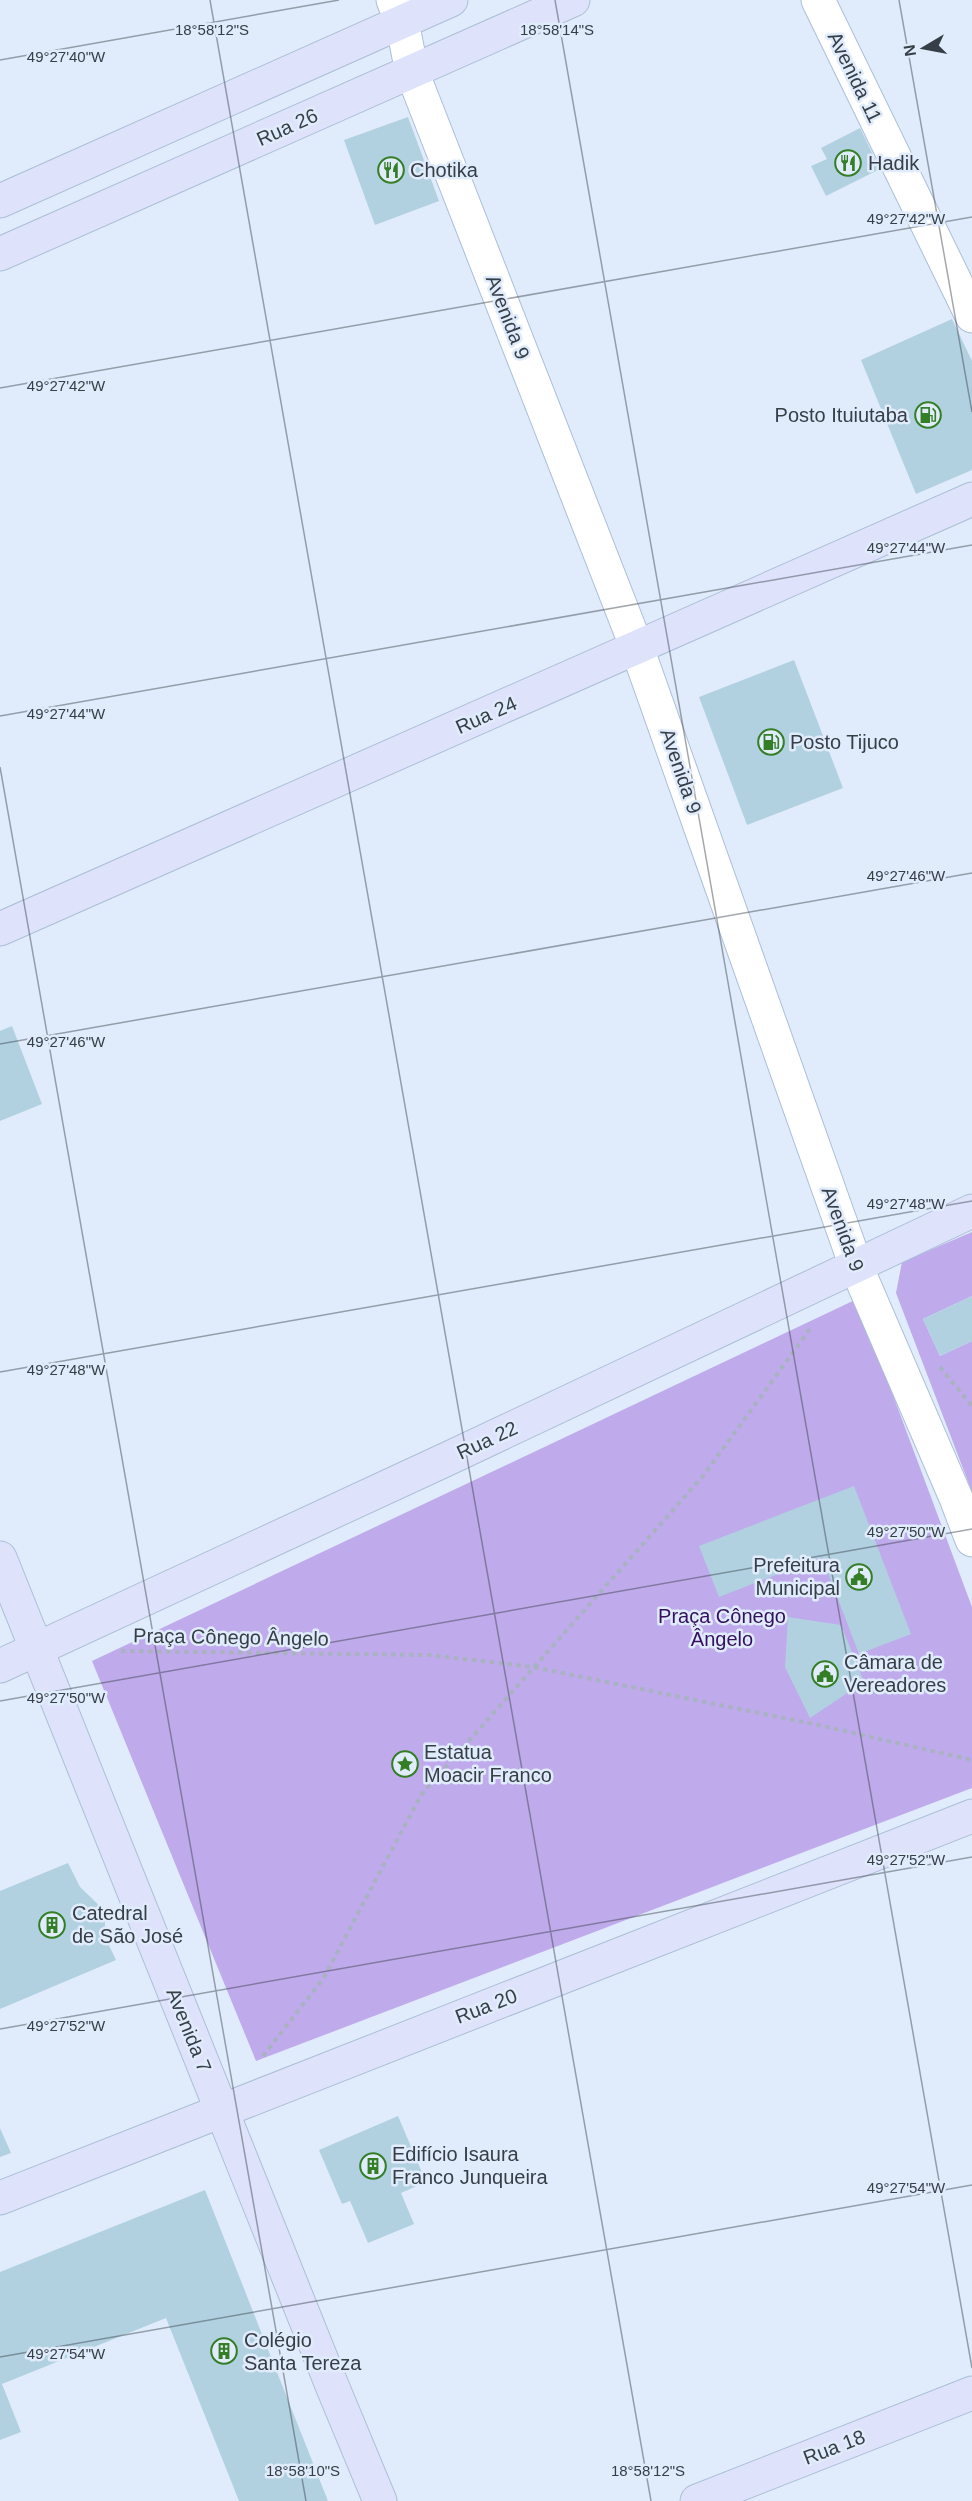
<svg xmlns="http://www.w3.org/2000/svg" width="972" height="2501" font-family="Arial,sans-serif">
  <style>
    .green { fill: #bfaaec }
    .building { fill: #b1d1e1 }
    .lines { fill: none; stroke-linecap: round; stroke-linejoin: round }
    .street-casing { stroke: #abbfd7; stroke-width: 35 }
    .secondary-casing { stroke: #abbfd7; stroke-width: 35 }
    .path { stroke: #a8b2c0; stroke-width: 4; stroke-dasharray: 4.5 4.5; stroke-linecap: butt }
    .street { stroke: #fff; stroke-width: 33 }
    .secondary { stroke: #dee2fb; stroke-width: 33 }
    .ticks { fill: none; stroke: #363e48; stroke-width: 1.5; stroke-opacity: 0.45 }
    .labels { text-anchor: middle; stroke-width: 5; stroke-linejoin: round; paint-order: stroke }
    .street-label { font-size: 20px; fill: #363e48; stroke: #e0ecfb }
    .poi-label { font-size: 20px; fill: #363e48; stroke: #e0ecfb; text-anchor: start }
    .park-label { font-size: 20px; fill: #350f60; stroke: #e0ecfb }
    .ticks-label { font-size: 15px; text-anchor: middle; fill: #363e48; stroke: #e0ecfb; stroke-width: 5; stroke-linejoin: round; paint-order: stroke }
  </style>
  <rect width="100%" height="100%" fill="#e0ecfb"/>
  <g class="green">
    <polygon points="972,1232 972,1296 923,1319 940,1356 972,1341 972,1492 896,1293 902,1262"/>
    <polygon points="857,1299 972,1607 972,1788 256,2061 92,1661"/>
  </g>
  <g class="building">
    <polygon points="408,117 439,201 375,225 344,140"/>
    <polygon points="860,128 880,169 826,196 811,166 827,159 821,148"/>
    <polygon points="952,319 972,361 972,470 916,494 861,360"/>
    <polygon points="794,660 843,788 747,825 699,697"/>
    <polygon points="12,1026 42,1104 0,1121 0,1031"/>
    <polygon points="972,1296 972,1341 940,1356 923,1319"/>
    <polygon points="854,1486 911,1634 859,1654 822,1557 719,1597 699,1546"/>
    <polygon points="788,1617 841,1625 864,1682 810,1718 785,1667"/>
    <polygon points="68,1863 80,1887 104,1910 106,1939 116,1960 0,2009 0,1891"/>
    <polygon points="398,2116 426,2182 401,2193 414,2224 368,2243 350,2201 342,2204 319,2150"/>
    <polygon points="0,2128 11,2153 0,2157"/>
    <polygon points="205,2190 328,2501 239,2501 166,2318 2,2384 21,2432 0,2440 0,2272"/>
  </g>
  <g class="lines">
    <g class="street-casing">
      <g id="street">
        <polyline points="393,0 402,22 412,72 637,648 856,1266 956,1498 972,1540"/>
        <polyline points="818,0 972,316"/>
      </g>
    </g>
    <g class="secondary-casing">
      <g id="secondary">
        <polyline points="0,201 451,0"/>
        <polyline points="0,254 573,0"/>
        <polyline points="0,929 972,499"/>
        <polyline points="0,1558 333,2388 380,2501"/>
        <polyline points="0,1666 445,1460 972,1211"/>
        <polyline points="0,2198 972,1816"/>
        <polyline points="697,2501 972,2393"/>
      </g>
    </g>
    <g class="path">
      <polyline points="940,1367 972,1406"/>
      <polyline points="121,1651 429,1655 533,1667 818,1725 972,1760"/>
      <polyline points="263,2056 323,1979 421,1795 703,1476 810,1329"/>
    </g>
    <use href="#street" class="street"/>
    <use href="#secondary" class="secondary"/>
  </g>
  <path class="ticks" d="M210,0L651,2501M555,0L972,2368M899,0L972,412M0,60L339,0M0,388L972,217M0,716L972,545M0,767L306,2501M0,1044L972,873M0,1372L972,1201M0,1701L972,1529M0,2029L972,1857M0,2357L972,2185"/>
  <defs>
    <g id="restaurant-ring" transform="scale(1.35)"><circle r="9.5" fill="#e0ecfb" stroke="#347e25" stroke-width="1.5"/><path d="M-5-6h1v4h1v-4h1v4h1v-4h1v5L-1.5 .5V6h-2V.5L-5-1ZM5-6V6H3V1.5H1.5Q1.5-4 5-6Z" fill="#347e25"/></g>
    <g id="fuel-ring" transform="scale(1.35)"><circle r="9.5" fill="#e0ecfb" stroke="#347e25" stroke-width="1.5"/><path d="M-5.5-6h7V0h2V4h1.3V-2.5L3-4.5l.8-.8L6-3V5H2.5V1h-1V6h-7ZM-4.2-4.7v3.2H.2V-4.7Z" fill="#347e25"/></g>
    <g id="civic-ring" transform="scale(1.35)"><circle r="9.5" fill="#e0ecfb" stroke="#347e25" stroke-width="1.5"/><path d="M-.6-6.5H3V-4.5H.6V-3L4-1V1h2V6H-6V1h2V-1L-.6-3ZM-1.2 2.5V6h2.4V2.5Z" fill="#347e25"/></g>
    <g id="sight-ring" transform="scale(1.35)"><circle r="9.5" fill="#e0ecfb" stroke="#347e25" stroke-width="1.5"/><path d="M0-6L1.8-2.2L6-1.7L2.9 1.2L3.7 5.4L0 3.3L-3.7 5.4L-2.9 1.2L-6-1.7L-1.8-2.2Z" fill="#347e25"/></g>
    <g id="building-ring" transform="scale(1.35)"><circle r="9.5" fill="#e0ecfb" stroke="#347e25" stroke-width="1.5"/><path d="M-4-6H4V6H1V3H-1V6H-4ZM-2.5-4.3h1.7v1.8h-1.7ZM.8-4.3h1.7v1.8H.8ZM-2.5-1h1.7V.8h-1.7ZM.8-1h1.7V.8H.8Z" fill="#347e25"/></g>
  </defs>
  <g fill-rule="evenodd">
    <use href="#restaurant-ring" x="848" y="163"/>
    <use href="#restaurant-ring" x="391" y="170"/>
    <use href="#fuel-ring" x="928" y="415"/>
    <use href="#fuel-ring" x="771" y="742"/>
    <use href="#civic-ring" x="859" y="1577"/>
    <use href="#civic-ring" x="825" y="1674"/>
    <use href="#sight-ring" x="405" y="1764"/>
    <use href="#building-ring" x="52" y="1925"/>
    <use href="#building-ring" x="373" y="2166"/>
    <use href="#building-ring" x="224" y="2351"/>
  </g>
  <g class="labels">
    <g class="street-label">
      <text transform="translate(855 77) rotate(64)" y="7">Avenida 11</text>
      <text transform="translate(287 127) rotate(-24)" y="7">Rua 26</text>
      <text transform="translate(508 317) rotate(69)" y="7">Avenida 9</text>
      <text transform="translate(486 715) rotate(-24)" y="7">Rua 24</text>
      <text transform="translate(681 771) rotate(71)" y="7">Avenida 9</text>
      <text transform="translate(843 1229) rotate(70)" y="7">Avenida 9</text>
      <text transform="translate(487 1440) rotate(-25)" y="7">Rua 22</text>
      <text transform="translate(231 1637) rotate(1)" y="7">Praça Cônego Ângelo</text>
      <text transform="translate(486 2006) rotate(-21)" y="7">Rua 20</text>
      <text transform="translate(189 2030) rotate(68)" y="7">Avenida 7</text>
      <text transform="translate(834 2447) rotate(-21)" y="7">Rua 18</text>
    </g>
    <g class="poi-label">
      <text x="868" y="170">Hadik</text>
      <text x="410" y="177">Chotika</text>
      <text x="908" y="422" text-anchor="end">Posto Ituiutaba</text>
      <text x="790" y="749">Posto Tijuco</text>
      <text x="840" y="1572" text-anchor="end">Prefeitura<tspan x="840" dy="23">Municipal</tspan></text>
      <text x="844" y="1669">Câmara de<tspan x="844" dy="23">Vereadores</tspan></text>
      <text x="424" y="1759">Estatua<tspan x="424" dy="23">Moacir Franco</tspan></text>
      <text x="72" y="1920">Catedral<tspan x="72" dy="23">de São José</tspan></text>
      <text x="392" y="2161">Edifício Isaura<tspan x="392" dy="23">Franco Junqueira</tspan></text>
      <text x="244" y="2347">Colégio<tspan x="244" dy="23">Santa Tereza</tspan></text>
    </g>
    <g class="park-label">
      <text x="722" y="1623">Praça Cônego<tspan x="722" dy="23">Ângelo</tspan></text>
    </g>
  </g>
  <g class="ticks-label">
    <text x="557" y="35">18°58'14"S</text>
    <text x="212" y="35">18°58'12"S</text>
    <text x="66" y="62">49°27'40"W</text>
    <text x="906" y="224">49°27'42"W</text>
    <text x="66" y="391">49°27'42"W</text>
    <text x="906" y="553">49°27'44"W</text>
    <text x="66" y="719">49°27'44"W</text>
    <text x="906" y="881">49°27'46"W</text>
    <text x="66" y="1047">49°27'46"W</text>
    <text x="906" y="1209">49°27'48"W</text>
    <text x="66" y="1375">49°27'48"W</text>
    <text x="906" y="1537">49°27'50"W</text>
    <text x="66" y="1703">49°27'50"W</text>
    <text x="906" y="1865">49°27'52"W</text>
    <text x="66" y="2031">49°27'52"W</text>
    <text x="906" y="2193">49°27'54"W</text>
    <text x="66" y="2359">49°27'54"W</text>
    <text x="303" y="2476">18°58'10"S</text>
    <text x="648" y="2476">18°58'12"S</text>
  </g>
  <g transform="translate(924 48) rotate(260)" stroke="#e0ecfb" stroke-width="4.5" paint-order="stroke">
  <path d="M0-4.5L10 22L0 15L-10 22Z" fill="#363e48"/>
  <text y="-9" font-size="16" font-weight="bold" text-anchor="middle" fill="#363e48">N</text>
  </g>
</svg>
